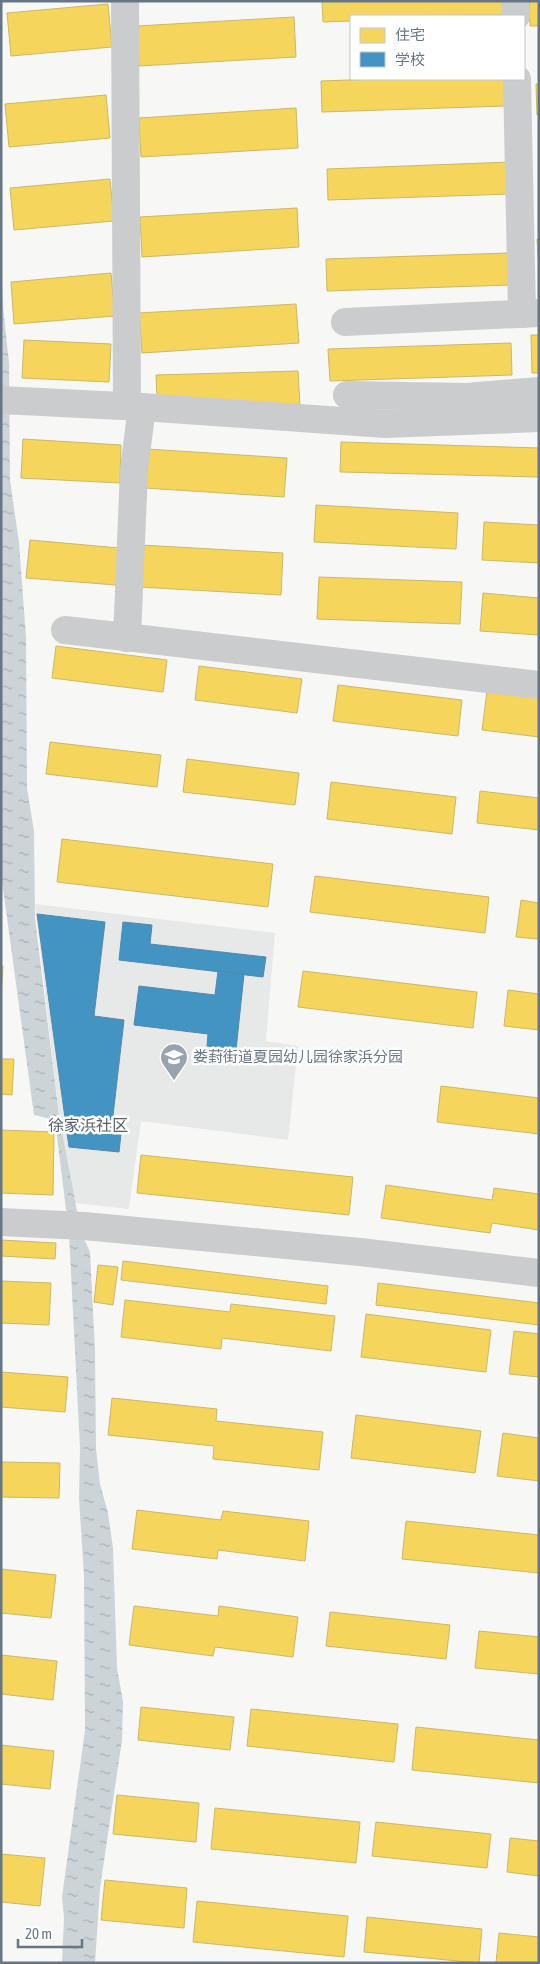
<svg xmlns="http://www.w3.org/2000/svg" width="540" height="1964" font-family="'Asap Condensed','Noto Sans SC',sans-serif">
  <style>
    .built { fill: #e7e8e8 }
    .water { fill: url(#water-ripples) }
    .homes { fill: #f6d55c; stroke: #cbb868 }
    .schools { fill: #4393c3; stroke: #4e8ab0 }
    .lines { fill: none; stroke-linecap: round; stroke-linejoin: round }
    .minor { stroke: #cbcccd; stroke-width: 28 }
    .labels { text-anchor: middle; stroke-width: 5; stroke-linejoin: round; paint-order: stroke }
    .poi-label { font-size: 15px; fill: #677685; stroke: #fff; text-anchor: start }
    .neighbourhood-label { font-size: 16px; fill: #55606a; stroke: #fff }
  </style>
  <defs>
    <pattern id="water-ripples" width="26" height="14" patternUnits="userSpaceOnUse" patternTransform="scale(1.25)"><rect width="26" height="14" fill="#cdd4d7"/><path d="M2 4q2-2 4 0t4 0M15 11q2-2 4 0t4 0" fill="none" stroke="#aab1b4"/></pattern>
  </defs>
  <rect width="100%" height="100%" fill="#f7f7f6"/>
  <polygon class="built" points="35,904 275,933 266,1041 298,1046 288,1140 141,1121 129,1209 75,1203 59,1116"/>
  <polygon class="water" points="1,264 3,306 9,363 10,480 19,543 26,637 27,788 34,831 35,918 59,1116 81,1232 90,1252 95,1350 96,1449 100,1484 108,1513 113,1548 117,1668 123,1702 122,1740 100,1888 95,1963 62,1963 64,1918 62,1897 85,1730 84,1576 79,1498 80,1448 69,1234 55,1120 34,1115 1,874"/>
  <g class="homes">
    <polygon points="322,1 506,1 506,15 351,16 351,21 323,22"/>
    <polygon points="529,1 539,1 539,26 530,26"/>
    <polygon points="108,4 112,47 11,56 7,13"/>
    <polygon points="294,17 296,57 139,66 137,26"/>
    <polygon points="377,79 505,79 505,106 322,112 321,81"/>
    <polygon points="536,84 539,84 539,115 537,115"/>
    <polygon points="106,95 110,138 9,147 5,104"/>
    <polygon points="296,108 298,148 141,157 139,118"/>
    <polygon points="510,162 511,194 328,200 327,169"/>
    <polygon points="110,179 114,221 14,230 10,188"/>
    <polygon points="297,208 299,247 142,257 140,217"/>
    <polygon points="537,239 539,239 539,273"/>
    <polygon points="508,253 510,285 327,291 326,259"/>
    <polygon points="111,273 115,316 14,324 11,282"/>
    <polygon points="296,304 299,343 142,353 139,313"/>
    <polygon points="531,335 539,335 539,373 532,373"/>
    <polygon points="24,340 111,344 109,382 22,378"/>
    <polygon points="511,343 512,375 330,381 328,349"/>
    <polygon points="298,371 300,406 157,396 156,375"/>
    <polygon points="23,439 121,445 120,483 21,478"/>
    <polygon points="341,442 539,448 539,477 340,472"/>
    <polygon points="147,449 287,458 284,497 145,488"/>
    <polygon points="316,505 458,513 456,549 314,542"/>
    <polygon points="484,522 539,525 539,563 482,560"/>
    <polygon points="30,540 119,548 116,585 26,578"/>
    <polygon points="141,545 283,553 281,595 138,587"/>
    <polygon points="319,577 462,582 460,624 317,619"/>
    <polygon points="483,593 539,598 539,635 480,631"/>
    <polygon points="56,646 167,660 163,692 52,678"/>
    <polygon points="199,666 302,679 297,713 195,700"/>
    <polygon points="338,685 462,700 458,736 333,721"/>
    <polygon points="487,691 539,697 539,737 482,730"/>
    <polygon points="50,742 161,755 157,787 46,774"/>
    <polygon points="187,759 299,773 295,805 183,792"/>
    <polygon points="331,782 456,797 452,834 327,819"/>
    <polygon points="480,791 539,798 539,830 477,823"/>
    <polygon points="62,839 273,864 268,907 57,882"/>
    <polygon points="315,876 489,897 485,933 310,912"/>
    <polygon points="521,900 539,903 539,939 516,937"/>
    <polygon points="1,966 3,966 1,995"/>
    <polygon points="303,971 477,992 473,1028 298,1007"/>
    <polygon points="508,990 539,994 539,1030 504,1026"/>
    <polygon points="1,1059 14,1059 12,1095 1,1094"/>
    <polygon points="441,1086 539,1098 539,1134 437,1122"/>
    <polygon points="1,1130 54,1132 53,1195 1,1193"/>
    <polygon points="141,1155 353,1177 349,1215 137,1193"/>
    <polygon points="386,1185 492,1200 494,1188 539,1194 539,1230 492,1223 490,1233 381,1218"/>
    <polygon points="1,1240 56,1243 55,1259 1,1256"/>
    <polygon points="123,1261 328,1286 326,1304 121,1280"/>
    <polygon points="98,1265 118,1267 113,1305 94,1302"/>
    <polygon points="1,1281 51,1283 49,1325 1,1323"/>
    <polygon points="378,1283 539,1303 539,1325 376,1305"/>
    <polygon points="125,1300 230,1312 231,1304 335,1316 331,1351 222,1338 221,1349 121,1337"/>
    <polygon points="366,1314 491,1330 486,1372 361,1357"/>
    <polygon points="514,1331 539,1334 539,1377 509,1374"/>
    <polygon points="1,1372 68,1377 65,1412 1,1407"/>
    <polygon points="112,1398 217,1409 216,1421 323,1432 319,1470 213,1459 214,1446 108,1435"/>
    <polygon points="356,1415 481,1431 475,1473 351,1458"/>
    <polygon points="503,1433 539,1438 539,1481 497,1476"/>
    <polygon points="1,1462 60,1463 59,1498 1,1497"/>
    <polygon points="137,1510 221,1520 223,1511 309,1521 305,1561 218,1550 217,1559 132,1549"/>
    <polygon points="406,1521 539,1535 539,1573 402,1559"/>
    <polygon points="1,1569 56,1575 51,1618 1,1613"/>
    <polygon points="134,1606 218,1616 219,1606 298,1617 293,1657 215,1647 213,1656 129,1645"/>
    <polygon points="330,1612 450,1625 446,1659 326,1646"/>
    <polygon points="479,1631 539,1637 539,1674 475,1668"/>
    <polygon points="1,1655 57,1661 53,1700 1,1694"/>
    <polygon points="141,1707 234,1717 230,1750 138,1740"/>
    <polygon points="251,1709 398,1724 394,1762 247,1746"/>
    <polygon points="416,1727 539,1740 539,1783 412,1770"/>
    <polygon points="1,1745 54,1751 50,1789 1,1784"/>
    <polygon points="117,1795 199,1803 196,1842 113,1834"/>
    <polygon points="215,1808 360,1822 356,1863 211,1849"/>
    <polygon points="376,1822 491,1834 487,1868 372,1856"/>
    <polygon points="510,1838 539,1841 539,1876 507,1872"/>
    <polygon points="1,1854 45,1858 40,1906 1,1902"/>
    <polygon points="105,1880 187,1888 184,1928 101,1920"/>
    <polygon points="197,1901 348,1916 344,1957 193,1942"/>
    <polygon points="367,1917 482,1929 479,1963 364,1952"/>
    <polygon points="499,1933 539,1937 539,1963 496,1963"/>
  </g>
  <g class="schools">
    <polygon points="37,914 105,922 94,1016 124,1020 112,1124 122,1125 119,1152 69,1147"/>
    <polygon points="123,922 152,925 150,944 266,957 263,977 119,960"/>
    <polygon points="218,971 244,974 236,1050 207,1046 208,1034 134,1025 139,986 215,995"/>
  </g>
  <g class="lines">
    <g class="minor">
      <polyline points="125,1 127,406"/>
      <polyline points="515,1 516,16"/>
      <polyline points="517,79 522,314"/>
      <polyline points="345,322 539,313"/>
      <polyline points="347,395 467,397 539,391"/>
      <polyline points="1,400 142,407 385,424 539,418"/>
      <polyline points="65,630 539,685"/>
      <polyline points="127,638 134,470 142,407"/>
      <polyline points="1,1222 84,1226 360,1252 539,1273"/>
    </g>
  </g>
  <defs>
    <g id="school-pin" transform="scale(1.4375)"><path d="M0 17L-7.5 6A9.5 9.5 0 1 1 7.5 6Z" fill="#99a3ad" stroke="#fff"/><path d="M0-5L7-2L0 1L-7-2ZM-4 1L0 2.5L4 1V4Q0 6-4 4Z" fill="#fff"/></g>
  </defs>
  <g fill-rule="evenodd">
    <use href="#school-pin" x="174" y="1057"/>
  </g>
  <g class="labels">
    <g class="poi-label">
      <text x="193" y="1062">娄葑街道夏园幼儿园徐家浜分园</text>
    </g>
    <g class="neighbourhood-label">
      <text x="88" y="1131">徐家浜社区</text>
    </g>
  </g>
  <rect width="540" height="1964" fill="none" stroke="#677685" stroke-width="5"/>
  <rect x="350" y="15" width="175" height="65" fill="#ffffff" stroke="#c2c8ce"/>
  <rect x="360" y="28" width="25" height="15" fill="#f6d55c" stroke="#c2c8ce"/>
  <text x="395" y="40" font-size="15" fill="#677685">住宅</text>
  <rect x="360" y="52" width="25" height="15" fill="#4393c3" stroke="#c2c8ce"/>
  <text x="395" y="65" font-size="15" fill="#677685">学校</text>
  <path d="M18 1939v8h64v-8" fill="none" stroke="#677685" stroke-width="2.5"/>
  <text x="25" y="1939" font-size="15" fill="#677685" stroke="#ffffff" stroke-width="4" paint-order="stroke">20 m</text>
</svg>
